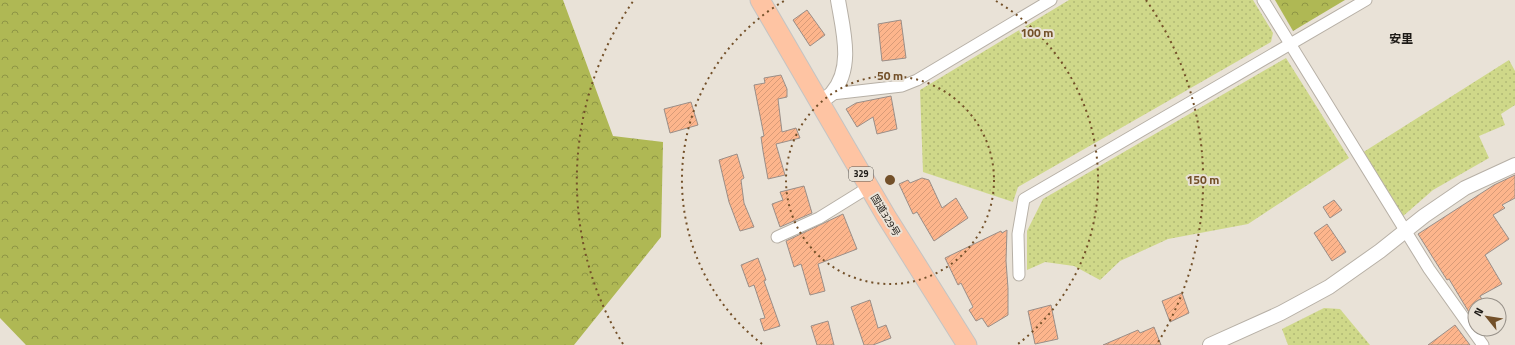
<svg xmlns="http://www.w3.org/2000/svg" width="1515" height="345" font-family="'Titillium Web','Noto Sans JP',sans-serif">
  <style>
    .grass { fill: url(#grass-dots) }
    .forest { fill: url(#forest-crowns) }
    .building { fill: url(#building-hatch); stroke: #9a8e88 }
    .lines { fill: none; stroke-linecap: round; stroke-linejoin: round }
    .minor-casing { stroke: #b7b0a6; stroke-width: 13 }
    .tertiary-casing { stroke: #b7b0a6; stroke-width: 16 }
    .trunk-casing { stroke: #c4c4c3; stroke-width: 21 }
    .minor { stroke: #fff; stroke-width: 11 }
    .tertiary { stroke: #fff; stroke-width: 14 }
    .trunk { stroke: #fec4a3; stroke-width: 19 }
    .ring { fill: none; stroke: #735029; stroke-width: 2; stroke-dasharray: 2 4 }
    .labels { text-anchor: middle; stroke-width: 4; stroke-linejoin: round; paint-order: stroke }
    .shield { fill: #e9e2d7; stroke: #5b5751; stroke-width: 1 }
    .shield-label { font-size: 9px; font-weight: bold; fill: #1e1b17 }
    .street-label { font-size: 10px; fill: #1e1b17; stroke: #e9e2d7 }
    .quarter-label { font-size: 12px; font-weight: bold; fill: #1e1b17; stroke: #e9e2d7 }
    .centre { fill: #735029; stroke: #e9e2d7; stroke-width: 2 }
    .ring-label { font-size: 12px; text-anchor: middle; font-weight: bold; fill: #735029; stroke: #e9e2d7; stroke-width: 4; stroke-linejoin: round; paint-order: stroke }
  </style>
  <defs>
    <pattern id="grass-dots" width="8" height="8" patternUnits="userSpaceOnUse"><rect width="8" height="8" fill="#cfd889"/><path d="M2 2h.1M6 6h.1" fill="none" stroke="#b1b976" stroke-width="1.8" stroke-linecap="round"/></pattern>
    <pattern id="forest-crowns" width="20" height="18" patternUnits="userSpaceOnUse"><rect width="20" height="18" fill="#afb854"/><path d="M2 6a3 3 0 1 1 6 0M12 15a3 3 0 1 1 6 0" fill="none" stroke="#8e9545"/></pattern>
    <pattern id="building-hatch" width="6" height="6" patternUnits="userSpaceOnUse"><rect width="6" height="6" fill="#fdb58c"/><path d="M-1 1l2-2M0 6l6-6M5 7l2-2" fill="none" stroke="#d89b78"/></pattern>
  </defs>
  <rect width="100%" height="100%" fill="#e9e2d7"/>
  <g class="grass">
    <polygon points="1069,0 1253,0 1273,33 1271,42 1018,187 1013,202 923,172 920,90"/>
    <polygon points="1286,58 1349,158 1248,224 1168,239 1120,261 1100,280 1074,266 1045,262 1027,270 1027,231 1043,199"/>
    <polygon points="1509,60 1515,71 1515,105 1501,114 1505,125 1479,136 1489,158 1433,190 1402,217 1362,153"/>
    <polygon points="1324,308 1340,309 1370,345 1288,345 1282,329"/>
  </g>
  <g class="forest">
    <polygon points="0,0 563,0 613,136 663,142 661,237 574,345 26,345 0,318"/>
    <polygon points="1275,0 1345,0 1293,31"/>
  </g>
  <g class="building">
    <polygon points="807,10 825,35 810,46 793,20"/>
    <polygon points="901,20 906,58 882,61 878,24"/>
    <polygon points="781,75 787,89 787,97 778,99 782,132 796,128 800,138 776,144 785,175 768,179 763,151 761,137 764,136 754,85 765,83 764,78"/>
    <polygon points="891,96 897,129 877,134 873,117 857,127 846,109 856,103"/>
    <polygon points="691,102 698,125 670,133 664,109"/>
    <polygon points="737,154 744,178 741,180 744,203 754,227 740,231 729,202 719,160"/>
    <polygon points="1515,175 1515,198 1502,205 1505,208 1493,215 1509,239 1485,255 1502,284 1480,296 1484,303 1482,305 1475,305 1475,310 1470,314 1449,279 1447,280 1418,234 1494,185"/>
    <polygon points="922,178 929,180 942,208 956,198 968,218 934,241 917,212 913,214 899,184 908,180 910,183"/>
    <polygon points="804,186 812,213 780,227 772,204 783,200 780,192"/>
    <polygon points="1334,200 1342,210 1330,218 1323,207"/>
    <polygon points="843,214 857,249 818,264 825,291 810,295 801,264 794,267 786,241"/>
    <polygon points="1327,224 1346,252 1332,261 1314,233"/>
    <polygon points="1007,230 1006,261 1008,288 1008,315 988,327 982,318 976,321 969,310 973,307 961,283 958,285 945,258 1001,231 1002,233"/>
    <polygon points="758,258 766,280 764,281 780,326 764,331 760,319 765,318 754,285 749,287 741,265"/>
    <polygon points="1182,293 1189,313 1170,322 1162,301"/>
    <polygon points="870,300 878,328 886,325 891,338 873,345 864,345 851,307"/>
    <polygon points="1051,305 1058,339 1035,344 1028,311"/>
    <polygon points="828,321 834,345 817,345 811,326"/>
    <polygon points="1455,325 1470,345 1428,345"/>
    <polygon points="1154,327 1161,345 1103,345 1138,330 1140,333"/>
  </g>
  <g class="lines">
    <g class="minor-casing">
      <g id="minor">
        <polyline points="1263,0 1429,269 1483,345"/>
        <polyline points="832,94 902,86 917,80 1051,0"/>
        <polyline points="777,237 819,218 869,187"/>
        <polyline points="1019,275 1018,234 1024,199 1366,0"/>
      </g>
    </g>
    <g class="tertiary-casing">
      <g id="tertiary">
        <path d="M819,102C823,99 829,97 832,93C854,68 843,30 838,0"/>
        <polyline points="1210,345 1281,313 1329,287 1380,251 1424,216 1465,188 1515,165"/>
      </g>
    </g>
    <g class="trunk-casing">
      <polyline id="trunk" points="760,0 886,216 967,345"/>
    </g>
    <use href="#minor" class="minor"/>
    <use href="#tertiary" class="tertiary"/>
    <use href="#trunk" class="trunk"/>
  </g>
  <g class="ring">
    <circle cx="890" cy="180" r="104"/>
    <path d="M762 344A208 208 0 0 1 784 1M996 1A208 208 0 0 1 1018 344"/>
    <path d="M623 344A313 313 0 0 1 634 0M1146 0A313 313 0 0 1 1157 344"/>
  </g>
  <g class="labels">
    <rect class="shield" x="849" y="167" width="24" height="14" rx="3"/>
    <g class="shield-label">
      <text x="861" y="177">329</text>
    </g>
    <g class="street-label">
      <text transform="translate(886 215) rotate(59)" y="4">国道329号</text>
    </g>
    <g class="quarter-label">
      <text x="1401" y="43">安里</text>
    </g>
  </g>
  <circle cx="890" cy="180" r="6" class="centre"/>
  <g class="ring-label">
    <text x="1037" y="37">100 m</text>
    <text x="890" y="80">50 m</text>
    <text x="1203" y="184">150 m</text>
  </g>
  <g transform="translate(1487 317) rotate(300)"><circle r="19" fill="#e9e2d7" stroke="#98928a"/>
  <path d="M0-3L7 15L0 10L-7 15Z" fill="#735029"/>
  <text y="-6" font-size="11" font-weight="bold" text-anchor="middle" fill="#1e1b17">N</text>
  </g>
</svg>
